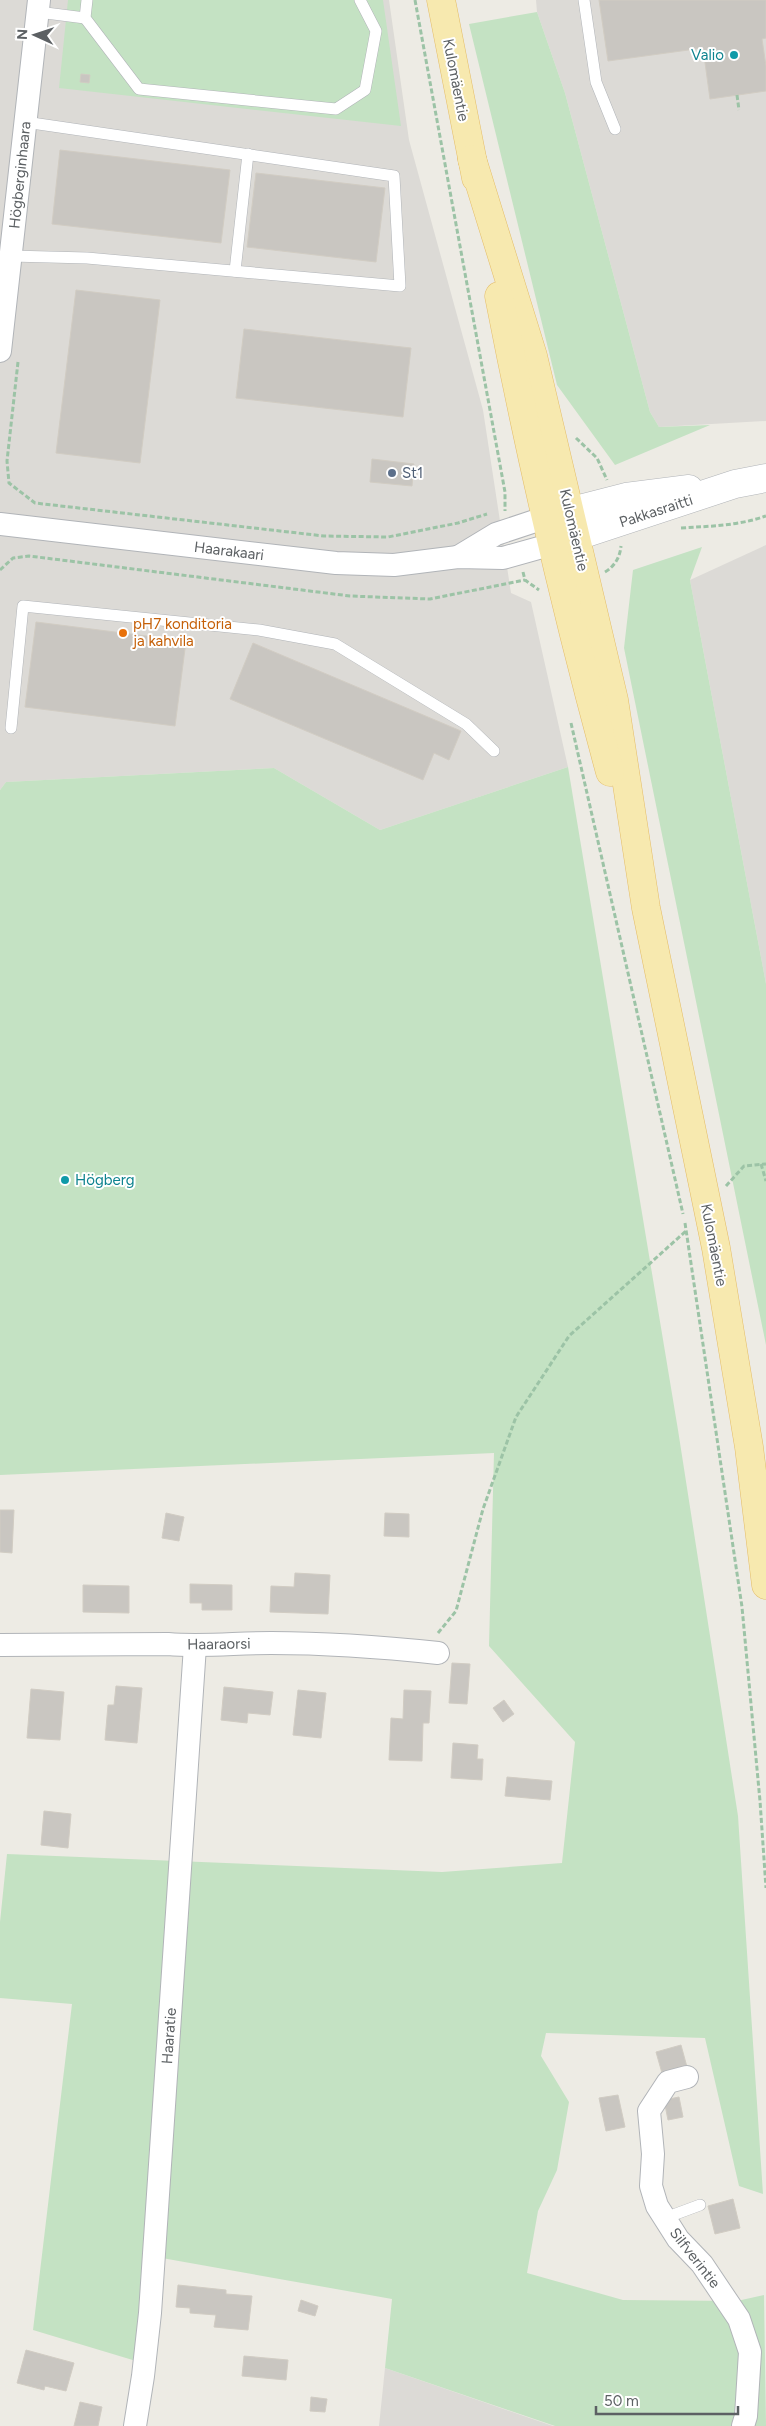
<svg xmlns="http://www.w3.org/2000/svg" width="766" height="2426" font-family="Figtree,sans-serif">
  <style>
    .industrial { fill: #dcdad6 }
    .green { fill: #c4e2c3 }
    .building { fill: #c9c6c1; stroke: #d1ccc3 }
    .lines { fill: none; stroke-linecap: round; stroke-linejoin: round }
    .service-casing { stroke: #b1b4b8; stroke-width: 12 }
    .minor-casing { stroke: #b1b4b8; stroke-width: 24 }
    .tertiary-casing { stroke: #b1b4b8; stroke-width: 29 }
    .primary-casing { stroke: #e4bc67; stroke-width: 29 }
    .path { stroke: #9cc3a6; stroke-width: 3; stroke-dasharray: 5 2.5; stroke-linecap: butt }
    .service { stroke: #fff; stroke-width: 11 }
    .minor { stroke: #fff; stroke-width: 22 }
    .tertiary { stroke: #fff; stroke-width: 28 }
    .primary { stroke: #f7e9af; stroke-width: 28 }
    .culture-dot { fill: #0f9aa8; stroke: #fff; stroke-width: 2 }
    .service-dot { fill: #5c6f8a; stroke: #fff; stroke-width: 2 }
    .food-dot { fill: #e8710a; stroke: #fff; stroke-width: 2 }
    .labels { text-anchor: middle; stroke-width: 4; stroke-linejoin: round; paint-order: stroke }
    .culture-label { font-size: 15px; fill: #0d838f; stroke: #fff; text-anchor: end }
    .street-label { font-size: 15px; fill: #5c6063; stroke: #fff }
    .service-label { font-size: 15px; fill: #4e5e75; stroke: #fff; text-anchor: start }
    .food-label { font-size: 15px; fill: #c56008; stroke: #fff; text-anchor: start }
  </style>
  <rect width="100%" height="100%" fill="#edebe4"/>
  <g class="industrial">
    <polygon points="0,0 389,0 409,140 483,410 511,593 531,602 568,767 380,830 274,768 6,782 0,790"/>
    <polygon points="536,0 766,0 766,421 659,427 650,412 565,93 537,12"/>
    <polygon points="766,545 766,984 690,580"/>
    <polygon points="385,2368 553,2426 379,2426"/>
  </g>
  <g class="green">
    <polygon points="68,0 383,0 401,126 59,88"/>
    <polygon points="537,12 565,93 650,412 659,427 710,425 615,465 557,385 469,24"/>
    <polygon points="702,547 690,580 766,984 766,1345 624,648 633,570"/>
    <polygon points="568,767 678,1430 738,1816 763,2194 739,2186 705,2038 546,2033 541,2056 569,2102 557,2170 538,2211 527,2273 623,2300 737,2301 764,2295 766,2426 555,2426 385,2368 392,2299 145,2255 136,2361 33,2330 72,2004 0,1998 0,1922 7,1854 442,1872 562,1863 575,1742 489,1646 494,1453 0,1475 0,790 6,782 274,768 380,830"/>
  </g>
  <g class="building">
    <polygon points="599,0 766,0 766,38 762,39 766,66 766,91 710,99 703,48 608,61"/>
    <polygon points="81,74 90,75 89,83 80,82"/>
    <polygon points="60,150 230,170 221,243 52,224"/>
    <polygon points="256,173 385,188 376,262 247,247"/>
    <polygon points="76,290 160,300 140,463 56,453"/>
    <polygon points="244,329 411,348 403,417 236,398"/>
    <polygon points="372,459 414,464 412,486 370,482"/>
    <polygon points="36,622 186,641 175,726 25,707"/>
    <polygon points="253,643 461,731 449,760 434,753 423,780 230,699"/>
    <polygon points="0,1510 14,1510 12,1553 0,1552"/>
    <polygon points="166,1513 184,1517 179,1541 162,1538"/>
    <polygon points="385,1513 409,1514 409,1537 384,1536"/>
    <polygon points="295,1573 330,1575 328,1614 270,1612 271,1586 294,1587"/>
    <polygon points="190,1584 232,1585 232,1610 202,1610 202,1603 190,1603"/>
    <polygon points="83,1585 129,1586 129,1613 83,1612"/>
    <polygon points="452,1663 470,1664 467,1704 449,1703"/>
    <polygon points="116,1686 142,1688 137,1743 105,1740 108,1705 114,1705"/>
    <polygon points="224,1687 273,1692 270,1715 248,1713 247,1723 221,1720"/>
    <polygon points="31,1689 64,1692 60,1740 27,1738"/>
    <polygon points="298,1690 326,1693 321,1738 293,1735"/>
    <polygon points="404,1690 431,1691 429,1723 423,1723 422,1761 389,1760 391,1718 403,1719"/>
    <polygon points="504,1700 514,1714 503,1722 493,1708"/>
    <polygon points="453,1743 478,1745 477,1759 483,1759 482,1780 451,1778"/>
    <polygon points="507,1777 552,1781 550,1800 505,1796"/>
    <polygon points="44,1811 71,1814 68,1848 41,1845"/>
    <polygon points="681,2045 687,2067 662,2073 656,2052"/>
    <polygon points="618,2095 625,2127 606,2131 599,2098"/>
    <polygon points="679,2097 683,2117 668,2120 664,2100"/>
    <polygon points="733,2199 740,2228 715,2234 708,2206"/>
    <polygon points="178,2285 226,2290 226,2294 252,2296 248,2330 214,2327 216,2315 190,2313 190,2308 176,2307"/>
    <polygon points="301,2300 318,2306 315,2316 298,2311"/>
    <polygon points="26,2350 74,2363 66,2391 45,2386 44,2390 17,2383"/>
    <polygon points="244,2356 288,2360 286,2380 242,2376"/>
    <polygon points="311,2397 327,2399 325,2412 310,2411"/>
    <polygon points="80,2402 102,2407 98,2426 74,2426"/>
  </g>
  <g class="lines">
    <g class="service-casing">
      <g id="service">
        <polyline points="87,0 85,18 139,89 336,109 365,90 376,31 360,0"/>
        <polyline points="584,0 596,82 615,129"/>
        <polyline points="38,12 85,18"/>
        <polyline points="11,256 87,258 400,286 394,176 25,122"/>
        <polyline points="235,271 248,154"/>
        <polyline points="11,728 23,606 259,630 335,644 466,724 494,751"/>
        <polyline points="665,2218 700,2205"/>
      </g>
    </g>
    <g class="minor-casing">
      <g id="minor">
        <polyline points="0,351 39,0"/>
        <polyline points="0,524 336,563 394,565 458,557 503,558 553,544"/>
        <polyline points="458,557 496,534 547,517"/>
        <path d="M0,1645L168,1644C202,1647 236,1643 271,1643C327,1643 382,1647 438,1653"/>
        <polyline points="687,2077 668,2082 649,2111 653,2154 651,2186 657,2206 678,2239 702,2264 739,2319 750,2352 746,2416 743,2426"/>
        <polyline points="135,2426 143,2376 150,2313 195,1646"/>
      </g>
    </g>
    <g class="tertiary-casing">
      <g id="tertiary">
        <polyline points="548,517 626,497 689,489"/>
        <polyline points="553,544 735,484 766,478"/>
      </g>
    </g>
    <g class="primary-casing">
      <g id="primary">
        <polyline points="441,0 476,178"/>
        <polyline points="472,159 533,356 614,700 646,908 716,1248 749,1447 766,1585"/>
        <path d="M499,296C530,456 567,615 610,772"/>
      </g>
    </g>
    <g class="path">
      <polyline points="415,0 505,492 505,511"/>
      <polyline points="737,95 739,110"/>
      <polyline points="18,362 7,461 9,483 35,503 324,536 388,537 458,523 487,514"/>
      <polyline points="576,438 597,458 607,480"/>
      <path d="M681,528C711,526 737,526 766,516"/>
      <polyline points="0,570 13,558 29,556 350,596 430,599 525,580"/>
      <polyline points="523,572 525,580 539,590"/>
      <path d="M605,572C615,566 620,557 621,546"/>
      <polyline points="571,723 683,1214"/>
      <polyline points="761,1164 766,1181"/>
      <polyline points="726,1186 744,1166 766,1164"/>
      <polyline points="685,1223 742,1607 760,1801 766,1888"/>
      <polyline points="438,1633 456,1611 483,1509 516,1417 569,1336 686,1231"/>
    </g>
    <use href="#service" class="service"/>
    <use href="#minor" class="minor"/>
    <use href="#tertiary" class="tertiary"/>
    <use href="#primary" class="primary"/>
  </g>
  <g class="culture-dot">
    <circle cx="734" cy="55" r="5"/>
    <circle cx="65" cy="1180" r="5"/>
  </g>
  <circle class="service-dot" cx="392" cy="473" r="5"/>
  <circle class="food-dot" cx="123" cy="633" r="5"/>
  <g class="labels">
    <g class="culture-label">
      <text x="724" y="60">Valio</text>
      <text x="75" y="1185" text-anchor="start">Högberg</text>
    </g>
    <g class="street-label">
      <text transform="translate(456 80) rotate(79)" y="5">Kulomäentie</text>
      <text transform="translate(20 175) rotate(-84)" y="5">Högberginhaara</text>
      <text transform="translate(656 511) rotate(-18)" y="5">Pakkasraitti</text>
      <text transform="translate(574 530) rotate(77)" y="5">Kulomäentie</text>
      <text transform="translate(229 551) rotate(7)" y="5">Haarakaari</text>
      <text transform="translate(714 1245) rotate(79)" y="5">Kulomäentie</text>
      <text transform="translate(219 1644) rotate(-1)" y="5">Haaraorsi</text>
      <text transform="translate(169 2036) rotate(-86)" y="5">Haaratie</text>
      <text transform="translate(695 2258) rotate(52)" y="5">Silfverintie</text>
    </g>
    <g class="service-label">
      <text x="402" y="478">St1</text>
    </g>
    <g class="food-label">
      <text x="133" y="629">pH7 konditoria<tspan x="133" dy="17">ja kahvila</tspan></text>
    </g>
  </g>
  <g transform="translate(35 35) rotate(273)" stroke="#ffffff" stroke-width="4" paint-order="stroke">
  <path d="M0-4L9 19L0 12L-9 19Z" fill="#5c6063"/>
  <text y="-8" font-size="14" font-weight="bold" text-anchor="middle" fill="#5c6063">N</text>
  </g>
  <path d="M596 2406v8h142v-8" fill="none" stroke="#5c6063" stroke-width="2.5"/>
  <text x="604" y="2406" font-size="15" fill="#5c6063" stroke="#ffffff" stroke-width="4" paint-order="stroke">50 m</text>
</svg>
